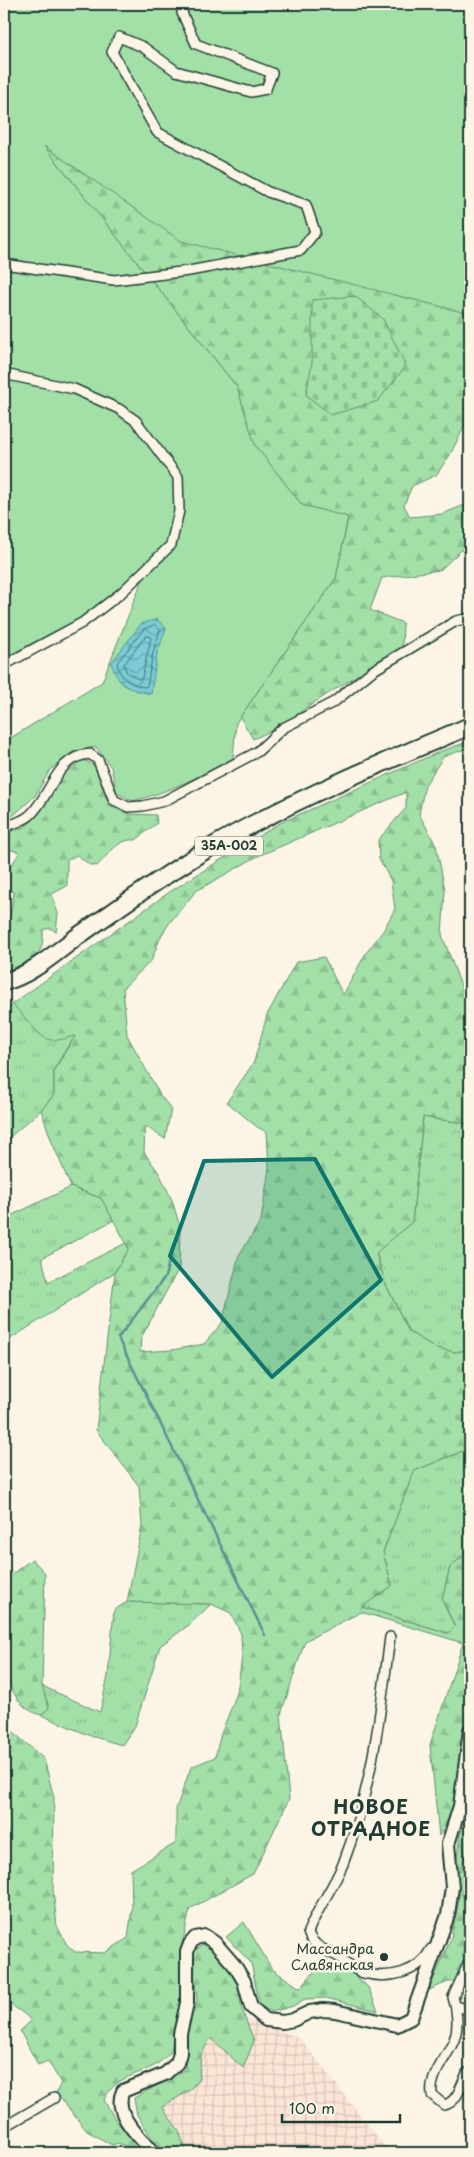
<svg xmlns="http://www.w3.org/2000/svg" width="474" height="2157" font-family="'Playpen Sans',sans-serif">
  <style>
    .industrial { fill: url(#industrial-grid) }
    .grass { fill: url(#grass-tufts); stroke: #618e6e }
    .forest { fill: url(#forest-firs); stroke: #618e6e; fill-rule: evenodd }
    .cemetery { fill: url(#cemetery-stones); stroke: #618e6e }
    .green { fill: #a3e0a8; stroke: #618e6e }
    .water { fill: url(#water-waves); stroke: #569295 }
    .lines { fill: none; stroke-linecap: round; stroke-linejoin: round }
    .shore { stroke: #447675; stroke-width: 1 }
    .stream { stroke: #569295; stroke-width: 2.5 }
    .street-casing { stroke: #1f3d34; stroke-width: 12 }
    .secondary-casing { stroke: #1f3d34; stroke-width: 16 }
    .highway-casing { stroke: #1f3d34; stroke-width: 20 }
    .street { stroke: #fcf5e5; stroke-width: 9 }
    .secondary { stroke: #fcf5e5; stroke-width: 12 }
    .highway { stroke: #fcf5e5; stroke-width: 16 }
    .marked { fill: #0f766e; fill-opacity: 0.2; stroke: #0f766e; stroke-width: 4; stroke-linejoin: round }
    .poi-dot { fill: #1f3d34; stroke: #fcf5e5; stroke-width: 2 }
    .labels { text-anchor: middle; stroke-width: 5; stroke-linejoin: round; paint-order: stroke }
    .shield { fill: #fcf5e5; stroke: #617469; stroke-width: 1 }
    .shield-label { font-size: 12px; font-weight: bold; fill: #1f3d34 }
    .poi-label { font-size: 14px; fill: #1f3d34; stroke: #fcf5e5; text-anchor: end }
    .district-label { font-size: 19px; font-weight: bold; letter-spacing: 1px; fill: #1f3d34; stroke: #fcf5e5 }
  </style>
  <defs>
    <pattern id="industrial-grid" width="8" height="8" patternUnits="userSpaceOnUse" patternTransform="scale(1.25)"><rect width="8" height="8" fill="#fce5d7"/><path d="M0 4h8M4 0v8" fill="none" stroke="#d8c5b9"/></pattern>
    <pattern id="grass-tufts" width="24" height="20" patternUnits="userSpaceOnUse" patternTransform="scale(1.25)"><rect width="24" height="20" fill="#a3e0a8"/><path d="M3 7l-1-3M5 7V3M7 7l1-3M15 17l-1-3M17 17v-4M19 17l1-3" fill="none" stroke="#8cc191"/></pattern>
    <pattern id="forest-firs" width="22" height="20" patternUnits="userSpaceOnUse" patternTransform="scale(1.25)"><rect width="22" height="20" fill="#a3e0a8"/><path d="M5 1l3.5 6h-7zM16 11l3.5 6h-7z" fill="#8cc191"/></pattern>
    <pattern id="cemetery-stones" width="16" height="16" patternUnits="userSpaceOnUse" patternTransform="scale(1.25)"><rect width="16" height="16" fill="#a3e0a8"/><path d="M2 7V4a2 2 0 0 1 4 0v3zM10 15v-3a2 2 0 0 1 4 0v3z" fill="#8cc191"/></pattern>
    <pattern id="water-waves" width="16" height="10" patternUnits="userSpaceOnUse" patternTransform="scale(1.25)"><rect width="16" height="10" fill="#7bcbd6"/><path d="M0 5q4-4 8 0t8 0" fill="none" stroke="#64a6ae"/></pattern>
  </defs>
  <rect width="100%" height="100%" fill="#fcf5e5"/>
  <filter id="ink" filterUnits="userSpaceOnUse"><feTurbulence type="fractalNoise" baseFrequency=".02" numOctaves="2"/><feDisplacementMap in="SourceGraphic" scale="10" xChannelSelector="R" yChannelSelector="G"/><feConvolveMatrix kernelMatrix="1 2 1 2 8 2 1 2 1" color-interpolation-filters="sRGB"/></filter>
  <g filter="url(#ink)">
    <polygon class="industrial" points="244,2018 300,2038 390,2153 169,2153 138,2100 193,2074 204,2028"/>
    <g class="grass">
      <polygon points="12,1004 21,1011 28,1020 76,1036 65,1050 54,1070 54,1095 41,1110 4,1142 4,1043 8,1041 7,1013"/>
      <polygon points="423,1117 470,1124 470,1350 455,1352 436,1348 409,1332 385,1283 376,1252 412,1222"/>
      <polygon points="71,1187 101,1198 114,1220 42,1258 48,1282 126,1243 129,1249 115,1272 4,1343 4,1219"/>
      <polygon points="470,1448 470,1550 450,1567 442,1600 455,1627 448,1633 361,1607 392,1586 383,1552 414,1471"/>
      <polygon points="127,1602 211,1604 189,1625 160,1646 135,1726 122,1745 91,1736 41,1715 49,1708 42,1686 100,1712 108,1676 114,1610"/>
    </g>
    <g class="forest">
      <path d="M4,4H470V415L450,455L436,475L412,486L404,505L410,517L442,514L470,503V542L440,570L382,578L370,610L403,623L402,648C377,663 351,679 326,695C301,711 280,728 253,739L240,717L336,578L348,518L302,505L254,445L237,387L4,96Z"/>
      <path d="M470,741V747L443,757L425,785L419,814L436,845L445,890L442,935L463,991L470,995V1124L423,1117L412,1222L376,1253L385,1283L409,1332L436,1348L455,1352L470,1350V1448L414,1471L383,1552L392,1586L362,1607L448,1633L455,1626L442,1600L450,1567L470,1550V1711L459,1798L439,1836L430,1745L463,1643L361,1612L305,1641L281,1714L289,1799L253,1874L190,1909L180,1954L183,1977L182,1997L176,2018L171,2052C165,2057 159,2064 152,2067C132,2077 115,2077 104,2100L116,2121L144,2153H138L119,2143L112,2145L87,2131L56,2093L61,2083L48,2061L38,2065L20,2031L31,2021C23,2010 11,2008 4,1997V1724L44,1759L54,1798L53,1890L57,1926L67,1945L75,1952L105,1953L128,1938L132,1909L131,1870L176,1843V1809L191,1767L215,1757L221,1734L237,1693L242,1657L241,1634L231,1613L211,1604L127,1602L142,1526L139,1486L96,1430L115,1272L129,1248L101,1198L71,1187L52,1142L41,1110L54,1095V1070L75,1036C68,1037 59,1041 52,1040C38,1039 24,1014 12,1004L171,891L278,824L439,752ZM406,792V808L378,840L379,859L391,881L395,909L383,931L366,953L343,995L324,957L296,962L267,1015L254,1062L227,1102L257,1127L267,1132L269,1168L261,1221L239,1255L222,1323L204,1344L172,1350L140,1352L141,1338L179,1268L180,1227L172,1200L159,1173L144,1152L145,1126L165,1139L171,1109L160,1095L127,1035L123,988L151,961L161,936L170,922L196,891L256,857Z"/>
      <path d="M83,760L94,765L109,805L128,814L156,815L157,823L136,840C118,838 109,854 97,866L90,865L77,855L67,860V886L52,894L58,914L56,932L50,928L43,930C45,959 28,963 4,971V923L9,921L14,893L5,885L6,874L20,852L4,848V832C10,831 21,830 26,826C50,808 52,769 83,760Z"/>
      <path d="M32,1559L45,1573L42,1686L49,1708L41,1715C22,1709 16,1699 8,1681L4,1680V1580Z"/>
      <polygon points="470,1813 470,1837 462,1866 470,1868 470,1939 462,1956 470,1958 470,1980 448,1982 429,1990 451,1938 458,1904 456,1865 460,1834"/>
      <polygon points="244,1922 272,1969 300,1988 320,1965 347,1968 368,1987 378,2011 326,1998 305,1999 293,2006 272,2012 260,2006 251,1963 226,1937"/>
      <polygon points="208,1943 236,1975 242,2010 254,2041 243,2068 211,2038 201,2054 199,2078 190,2090 162,2107 179,2131 187,2153 162,2153 137,2115 134,2098 185,2070 187,2034 197,2000 192,1953 203,1944"/>
    </g>
    <polygon class="cemetery" points="355,296 383,319 406,366 378,401 331,415 306,395 312,362 312,300"/>
    <path class="green" d="M4,4H470V314L181,241L44,146L237,387L255,445L302,505L348,517L336,578L236,723L233,758C201,776 169,792 133,801L117,793L111,767L96,747L74,751L50,770L35,796L15,814L4,821V742L102,682L143,578L97,609L4,658Z"/>
    <path class="water" d="M157,619L166,628L157,654L151,694C126,688 120,688 111,663L141,624Z"/>
    <g class="lines">
      <g class="shore">
        <path d="M155,625L160,630L153,653L147,686L144,687C130,684 120,679 117,663L144,629Z"/>
        <polygon points="146,636 149,636 151,638 142,678 139,679 127,673 124,665"/>
      </g>
      <polyline class="stream" points="170,1257 165,1277 118,1338 265,1635"/>
      <g class="street-casing">
        <g id="street">
          <polyline points="4,264 114,280 189,271 301,250 315,232 306,205 268,192 157,132 112,52 119,37 143,47 176,71 251,92 266,89 272,73 196,44 182,13 184,4"/>
          <polyline points="4,374 74,389 119,409 136,421 178,477 179,511 171,545 120,594 82,623 4,665"/>
          <path d="M4,827C13,824 21,822 29,816C51,797 55,756 90,754L98,760L114,800L128,807L143,806L164,801L257,752L283,728L334,702L372,671L456,621L470,618"/>
          <path d="M390,1637C380,1716 372,1789 343,1864C333,1888 317,1909 308,1932C312,1946 325,1950 337,1956C345,1961 354,1970 363,1973C389,1980 419,1973 431,1949"/>
          <path d="M470,1960L453,1997C457,2009 459,2028 454,2040C447,2058 429,2075 432,2095L444,2105C457,2103 462,2084 467,2073L470,2072"/>
          <polyline points="456,2006 470,2010"/>
          <polyline points="4,2127 54,2098"/>
        </g>
      </g>
      <g class="secondary-casing">
        <path id="secondary" d="M154,2153C140,2137 112,2114 123,2091L165,2074L177,2063L180,2053V2034L187,2003V1952L190,1944L195,1938L205,1936L215,1943L235,1966L244,1981L251,2007L266,2020L283,2022L293,2020L310,2012L323,2010L335,2011L397,2025L411,2018L448,1915L452,1887L448,1844L460,1806L470,1730"/>
      </g>
      <g class="highway-casing">
        <path id="highway" d="M4,982C32,975 57,951 81,934C122,905 163,876 206,850C290,801 381,763 470,726"/>
      </g>
      <use href="#street" class="street"/>
      <use href="#secondary" class="secondary"/>
      <use href="#highway" class="highway"/>
    </g>
  </g>
  <path class="marked" d="M315,1159L381,1280L272,1377L170,1256L204,1161Z"/>
  <circle class="poi-dot" cx="384" cy="1957" r="5"/>
  <g class="labels">
    <rect class="shield" x="195" y="836.5" width="68" height="19" rx="4"/>
    <g class="shield-label">
      <text x="229" y="850">35А-002</text>
    </g>
    <g class="poi-label">
      <text x="374" y="1954">Массандра<tspan x="374" dy="16">Славянская</tspan></text>
    </g>
    <g class="district-label">
      <text x="371" y="1814">НОВОЕ<tspan x="371" dy="22">ОТРАДНОЕ</tspan></text>
    </g>
  </g>
  <rect width="474" height="2157" fill="none" stroke="#fcf5e5" stroke-width="20"/>
  <rect x="10" y="10" width="454" height="2137" fill="none" stroke="#1f3d34" stroke-width="2" filter="url(#ink)"/>
  <path d="M282 2114v8h118v-8" fill="none" stroke="#1f3d34" stroke-width="2.5"/>
  <text x="289" y="2114" font-size="15" fill="#1f3d34" stroke="#fcf5e5" stroke-width="4" paint-order="stroke">100 m</text>
</svg>
